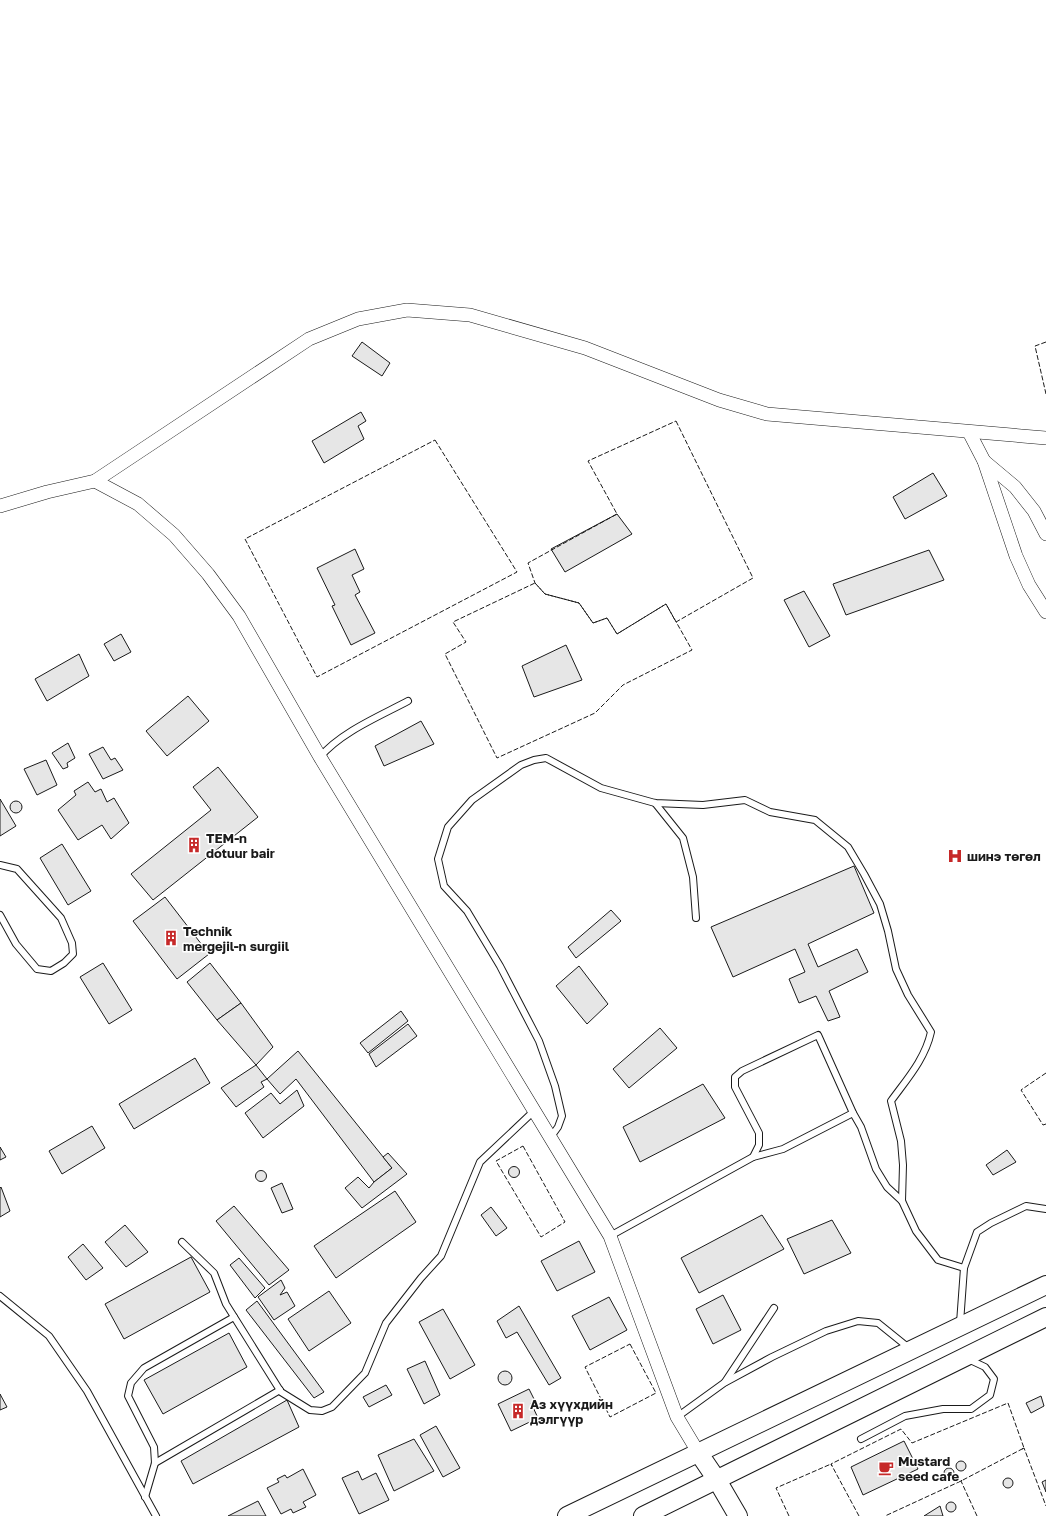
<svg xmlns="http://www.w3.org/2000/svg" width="1046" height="1516" font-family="'Golos Text',sans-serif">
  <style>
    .building { fill: #e6e6e6; stroke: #1a1a1a }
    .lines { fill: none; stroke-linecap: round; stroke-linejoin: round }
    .lane-casing { stroke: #1a1a1a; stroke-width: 8 }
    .street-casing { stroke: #1a1a1a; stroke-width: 14 }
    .secondary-casing { stroke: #1a1a1a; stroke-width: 20 }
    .lane { stroke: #fff; stroke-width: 6 }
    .street { stroke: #fff; stroke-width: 13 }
    .secondary { stroke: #fff; stroke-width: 18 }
    .fence { stroke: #1a1a1a; stroke-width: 1; stroke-dasharray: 5 2; stroke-linecap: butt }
    .labels { text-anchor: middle; stroke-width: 3; stroke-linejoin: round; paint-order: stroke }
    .poi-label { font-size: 13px; font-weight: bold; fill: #1a1a1a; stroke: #fff; text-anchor: start }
  </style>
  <rect width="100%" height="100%" fill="#fff"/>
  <g class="building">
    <polygon points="362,342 390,363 382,376 352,356"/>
    <polygon points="361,412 366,421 358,426 364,439 324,463 312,441"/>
    <polygon points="933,473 947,496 905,519 893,497"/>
    <polygon points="617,514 632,534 565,572 551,549"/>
    <polygon points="355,549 364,569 352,575 360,592 355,595 375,633 351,645 332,606 335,605 317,568"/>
    <polygon points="929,550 944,580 846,615 833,584"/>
    <polygon points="804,591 830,636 809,647 784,600"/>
    <polygon points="121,634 131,652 114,661 104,644"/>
    <polygon points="566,645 582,680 534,697 522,666"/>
    <polygon points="79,654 89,676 47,701 35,679"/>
    <polygon points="188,696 209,721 167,756 146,731"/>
    <polygon points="421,721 434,744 384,766 375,746"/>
    <polygon points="68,743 75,758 67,763 68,767 63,769 52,753"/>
    <polygon points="103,747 111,760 115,758 123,770 103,779 89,754"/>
    <polygon points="46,760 57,785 37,795 24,769"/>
    <polygon points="218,767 258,817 153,900 131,874 211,810 193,787"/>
    <polygon points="88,782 95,792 101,789 107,802 114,798 129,823 111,839 102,825 78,840 58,810 76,795 74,791"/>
    <polygon points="0,799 16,826 0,836"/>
    <circle cx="16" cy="807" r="6"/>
    <polygon points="62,844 91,891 68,905 40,858"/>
    <polygon points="854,866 874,913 808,944 818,967 857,949 868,972 829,991 840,1017 828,1021 816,996 799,1003 789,979 805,972 795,949 733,977 711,927"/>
    <polygon points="165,897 209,954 177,979 133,921"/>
    <polygon points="611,910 621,921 576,958 568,947"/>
    <polygon points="103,963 132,1010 109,1024 80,977"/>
    <polygon points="210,963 241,1003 217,1020 187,982"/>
    <polygon points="579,966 608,1004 587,1024 556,986"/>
    <polygon points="241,1003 273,1047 256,1065 217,1020"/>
    <polygon points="401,1011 408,1021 368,1053 360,1043"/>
    <polygon points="408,1024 417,1036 376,1067 369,1054"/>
    <polygon points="660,1028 677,1048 629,1088 613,1069"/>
    <polygon points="298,1051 392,1168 374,1182 296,1079 280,1094 267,1079"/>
    <polygon points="195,1058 210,1083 134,1129 119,1104"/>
    <polygon points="256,1065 267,1079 261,1082 264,1087 236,1107 221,1088"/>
    <polygon points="703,1084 725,1118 640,1162 623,1127"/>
    <polygon points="297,1090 304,1106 263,1138 245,1113 271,1093 280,1104"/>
    <polygon points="92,1126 105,1148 62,1174 49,1151"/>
    <polygon points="0,1147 6,1157 0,1160"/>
    <polygon points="1007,1150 1016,1162 993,1175 986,1165"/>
    <polygon points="388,1153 407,1174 362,1208 345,1188 358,1177 369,1188 374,1182 392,1168 383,1157"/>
    <circle cx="514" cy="1172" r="5.5"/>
    <circle cx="261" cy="1176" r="5.5"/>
    <polygon points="282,1183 293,1209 282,1213 271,1188"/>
    <polygon points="1,1187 10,1211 0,1217 0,1188"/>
    <polygon points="395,1191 416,1222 336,1278 314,1246"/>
    <polygon points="234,1206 289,1270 269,1285 216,1221"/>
    <polygon points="491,1207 507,1228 496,1236 481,1215"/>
    <polygon points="762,1215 784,1249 699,1293 681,1258"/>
    <polygon points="832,1220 851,1253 804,1274 787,1239"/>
    <polygon points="125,1225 148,1252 126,1267 105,1242"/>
    <polygon points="579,1241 595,1272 557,1291 541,1261"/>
    <polygon points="83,1244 103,1268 86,1280 68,1257"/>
    <polygon points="191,1257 210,1292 124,1339 105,1304"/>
    <polygon points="239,1258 265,1288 255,1298 230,1265"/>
    <polygon points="281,1280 285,1288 280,1295 287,1292 295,1306 274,1320 258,1297"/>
    <polygon points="329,1291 351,1323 309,1351 288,1319"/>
    <polygon points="723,1295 741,1330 713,1344 696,1309"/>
    <polygon points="609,1297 627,1330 590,1350 572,1316"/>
    <polygon points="257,1301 324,1392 314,1398 246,1310"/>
    <polygon points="519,1306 561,1378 549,1385 517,1332 506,1338 497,1321"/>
    <polygon points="443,1309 475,1365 450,1379 419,1322"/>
    <polygon points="229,1333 247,1367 163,1414 144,1380"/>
    <polygon points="425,1361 440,1395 424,1404 407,1369"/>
    <circle cx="505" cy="1378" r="7"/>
    <polygon points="386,1385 392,1395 369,1407 363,1397"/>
    <polygon points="529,1389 535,1401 531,1403 538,1418 511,1431 498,1404"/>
    <polygon points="0,1394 7,1407 0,1410"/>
    <polygon points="1041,1396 1044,1406 1031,1413 1026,1403"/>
    <polygon points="287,1400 299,1427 193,1484 181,1461"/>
    <polygon points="436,1426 460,1468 443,1477 420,1435"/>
    <polygon points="414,1439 434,1471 394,1491 378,1455"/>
    <polygon points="904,1441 918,1469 863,1495 851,1467"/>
    <circle cx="961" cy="1466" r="5"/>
    <circle cx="949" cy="1473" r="5"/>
    <polygon points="303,1469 316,1495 303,1502 306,1507 293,1513 291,1509 281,1514 267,1488 279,1482 277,1479 285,1475 287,1478"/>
    <polygon points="358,1471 362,1480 376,1473 389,1500 359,1514 342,1478"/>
    <circle cx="1008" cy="1483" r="5"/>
    <polygon points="1046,1480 1046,1492 1042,1482"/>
    <polygon points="258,1501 266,1516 228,1516"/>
    <circle cx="951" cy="1507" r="5"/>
    <polygon points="940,1506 943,1516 924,1516"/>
  </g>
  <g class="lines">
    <g class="lane-casing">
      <g id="lane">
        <path d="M320,757C341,732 380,716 408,701"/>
        <polyline points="655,803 683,838 693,877 696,918"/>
        <polyline points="0,865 17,869 61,918 72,943 73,954 64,963 51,971 37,969 16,944 0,915"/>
        <path d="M550,1138L558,1127L562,1116L555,1086L539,1041L500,966L467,911L444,886L438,859L448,827L472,800L521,765L534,760L546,758L601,788L655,803L703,805L745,800L770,812L815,820L848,847L864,874L880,904L888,931L896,969L908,995L931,1032C925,1059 907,1079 891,1101L901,1141L903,1165L902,1201L916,1231L938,1260L964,1268"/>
        <polyline points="753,1157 783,1149 853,1113"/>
        <polyline points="610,1236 753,1157 759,1145 759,1133 735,1087 735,1077 742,1071 818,1035 853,1113 861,1127 876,1169 887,1187 902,1201"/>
        <polyline points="182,1242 214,1273 226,1304 281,1392 310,1410 322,1411 332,1407 365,1373 386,1323 421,1278 441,1256 480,1162 534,1111"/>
        <polyline points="0,1296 49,1336 87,1391 156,1516"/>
        <polyline points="960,1323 964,1268 977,1232 991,1223 1026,1206 1046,1209"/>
        <polyline points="725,1382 774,1308"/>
        <polyline points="677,1417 724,1383 772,1357 826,1331 858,1321 878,1323 909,1348"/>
        <polyline points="861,1439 905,1416 943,1409 971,1409 990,1395 994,1379 985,1367 968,1359"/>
        <polyline points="155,1463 280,1390"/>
        <polyline points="145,1497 155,1463 154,1447 128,1396 131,1383 144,1368 234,1317"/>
      </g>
    </g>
    <g class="street-casing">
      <g id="street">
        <polyline points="969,432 984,461 1016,556 1029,585 1046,612"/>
        <polyline points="984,461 1015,487 1034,511 1046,534"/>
        <polyline points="95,481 138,504 174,535 208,574 239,616 320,757 610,1236 677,1417 698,1452"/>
        <polyline points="0,506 47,492 95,481 309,339 358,319 407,310 470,315 585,348 719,400 767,414 1046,438"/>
      </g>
    </g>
    <g class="secondary-casing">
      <g id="secondary">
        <polyline points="698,1452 717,1480 738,1516"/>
        <polyline points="567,1516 1046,1285"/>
        <polyline points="643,1516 1046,1317"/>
      </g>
    </g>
    <use href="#lane" class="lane"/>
    <use href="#street" class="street"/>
    <use href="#secondary" class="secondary"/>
    <g class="fence">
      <polyline points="1046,342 1035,346 1046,394"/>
      <polygon points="676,421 753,578 676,622 666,604 617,634 607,618 593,623 579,603 545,594 535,583 528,563 617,514 588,461"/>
      <polygon points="435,440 517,572 317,677 245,539"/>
      <polygon points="535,583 545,594 579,603 593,623 607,618 617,634 666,604 692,650 623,685 595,713 497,758 445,654 466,642 453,622"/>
      <polyline points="1046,1073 1021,1090 1043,1125 1046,1124"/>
      <polygon points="523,1146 565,1222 541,1237 496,1161"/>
      <polygon points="630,1344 656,1393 610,1417 585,1367"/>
      <polyline points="1022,1449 1024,1448 1046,1506"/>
      <polyline points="962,1480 961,1481 977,1516"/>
      <polyline points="789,1516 776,1488 831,1464 832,1466"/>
      <polyline points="859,1516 831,1464 901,1429 912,1443 1008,1403 1024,1448 961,1481 885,1516"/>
    </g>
  </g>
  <defs>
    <g id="building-bare" transform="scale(1.2)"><path d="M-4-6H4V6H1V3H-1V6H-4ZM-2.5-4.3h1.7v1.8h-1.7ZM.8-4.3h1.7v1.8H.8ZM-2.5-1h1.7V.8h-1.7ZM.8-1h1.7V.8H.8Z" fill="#c62828" stroke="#fff" stroke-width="2.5" paint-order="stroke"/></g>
    <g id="hospital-bare" transform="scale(1.2)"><path d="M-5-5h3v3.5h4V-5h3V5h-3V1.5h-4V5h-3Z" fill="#c62828" stroke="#fff" stroke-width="2.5" paint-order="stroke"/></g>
    <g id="cafe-bare" transform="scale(1.2)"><path d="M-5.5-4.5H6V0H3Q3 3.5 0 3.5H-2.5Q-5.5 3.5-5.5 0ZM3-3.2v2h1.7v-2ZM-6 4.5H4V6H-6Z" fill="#c62828" stroke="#fff" stroke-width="2.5" paint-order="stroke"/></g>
  </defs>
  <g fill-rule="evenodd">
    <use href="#building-bare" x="194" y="845"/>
    <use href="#hospital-bare" x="955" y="856"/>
    <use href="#building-bare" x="171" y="938"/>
    <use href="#building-bare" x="518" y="1411"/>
    <use href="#cafe-bare" x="886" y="1468"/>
  </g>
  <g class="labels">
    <g class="poi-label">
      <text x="206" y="843">TEM-n<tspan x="206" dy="15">dotuur bair</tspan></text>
      <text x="967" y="861">шинэ төгөл</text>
      <text x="183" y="936">Technik<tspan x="183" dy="15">mergejil-n surgiil</tspan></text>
      <text x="530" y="1409">Аз хүүхдийн<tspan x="530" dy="15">дэлгүүр</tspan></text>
      <text x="898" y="1466">Mustard<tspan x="898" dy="15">seed cafe</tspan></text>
    </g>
  </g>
</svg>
